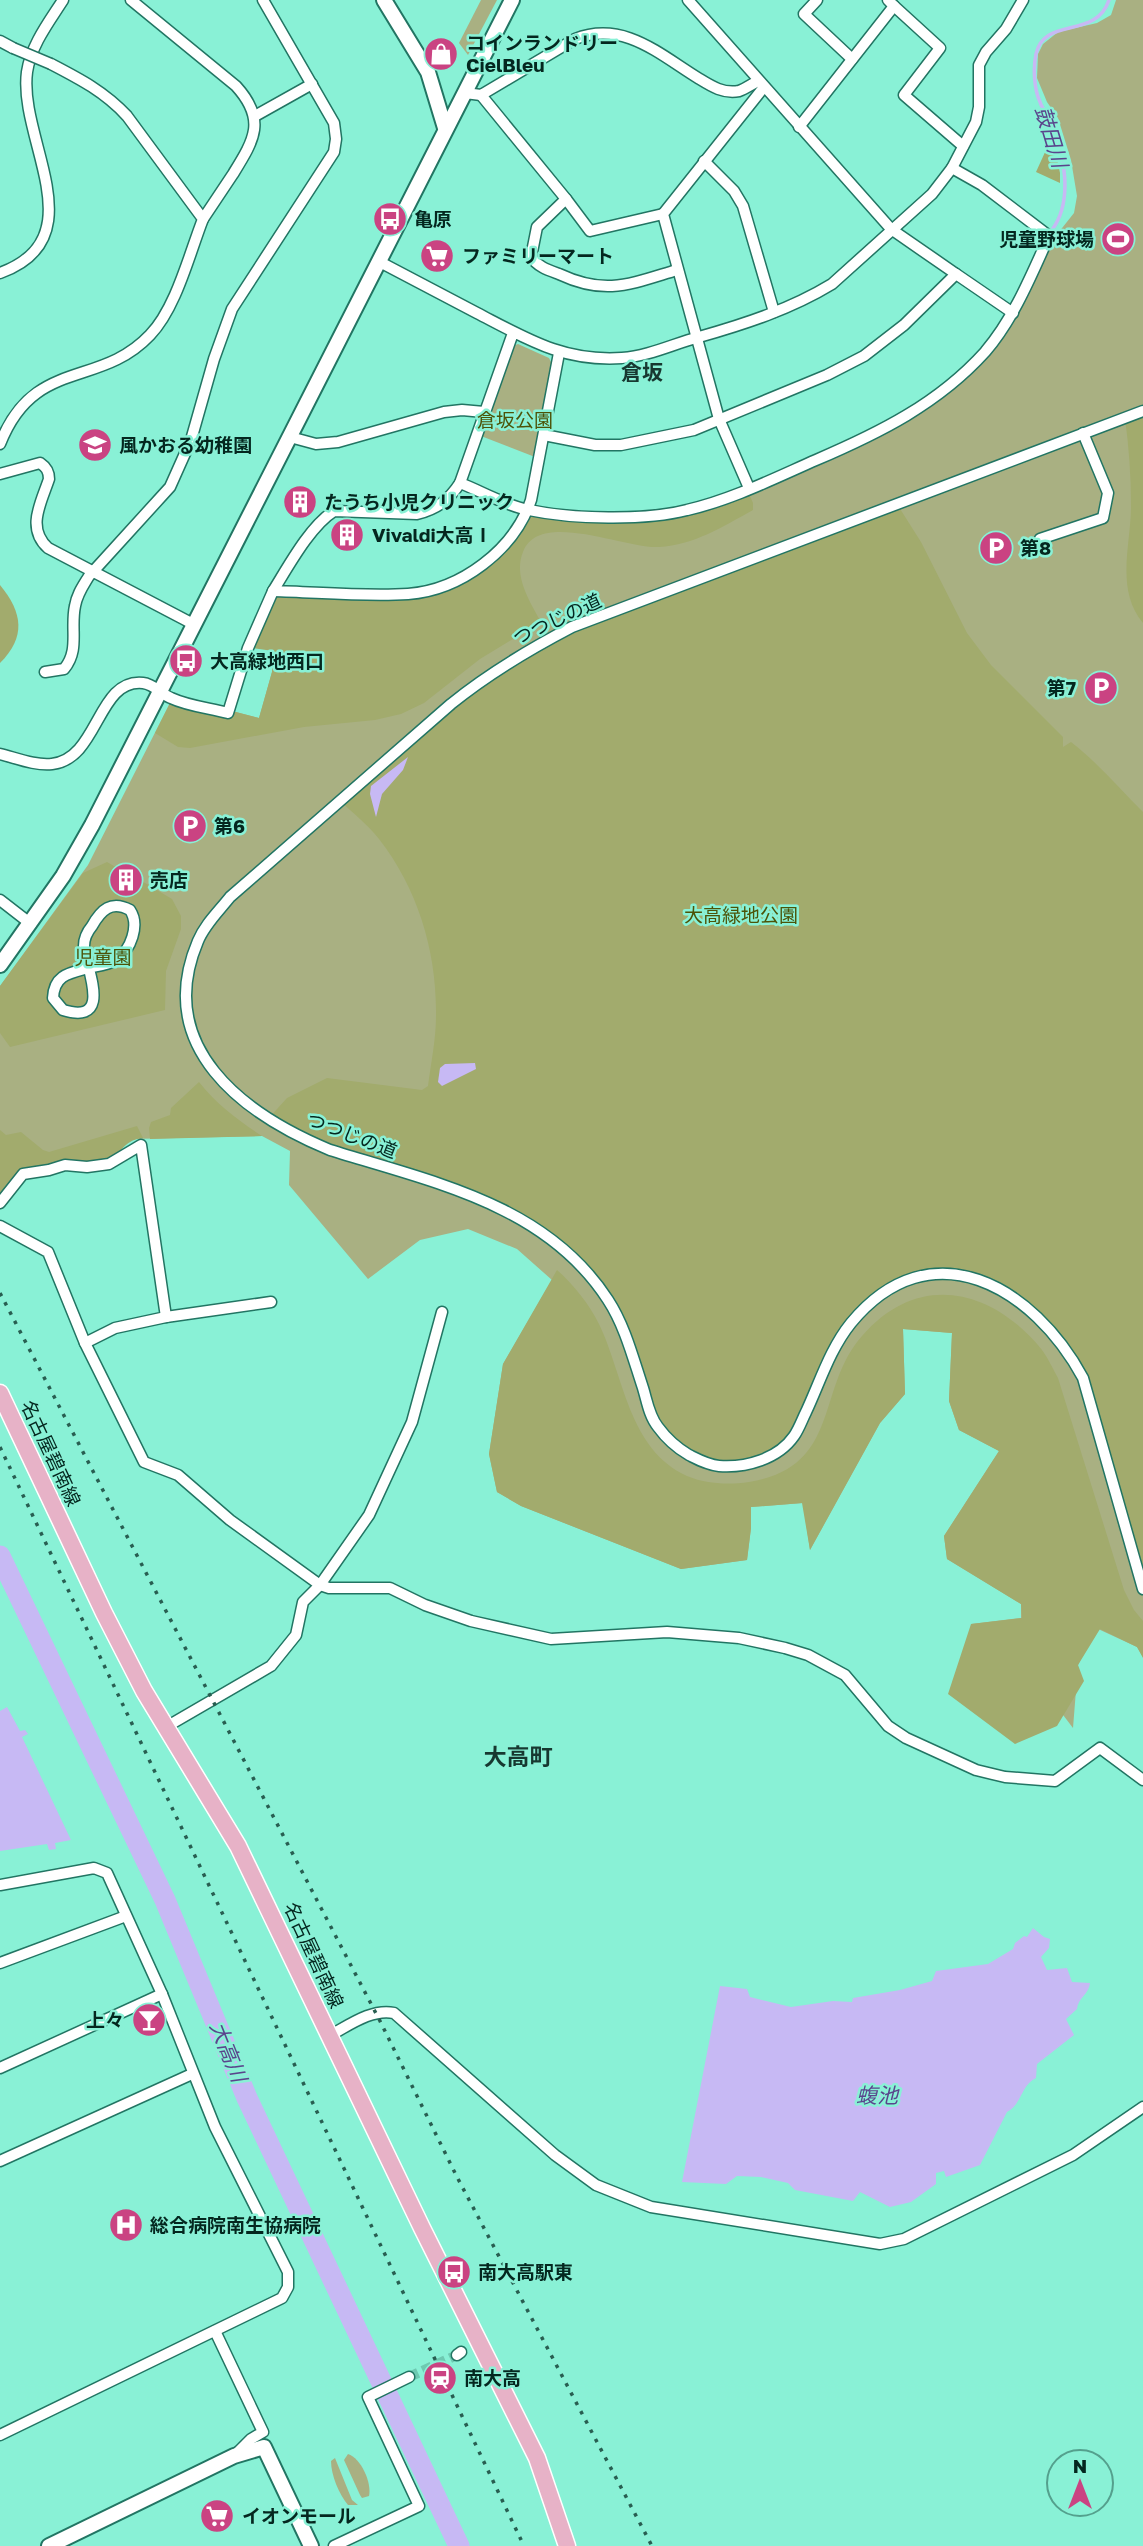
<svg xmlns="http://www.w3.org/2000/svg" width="1143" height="2546" font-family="'Golos Text','Noto Sans JP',sans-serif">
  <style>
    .green { fill: #a9b082 }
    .forest { fill: #a2ab6d }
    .water { fill: #c7b9f4 }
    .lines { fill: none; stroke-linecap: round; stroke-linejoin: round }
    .stream { stroke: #c7b9f4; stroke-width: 3.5 }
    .river { stroke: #c7b9f4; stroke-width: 21 }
    .street-tunnel { stroke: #6ec9b1; stroke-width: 10; stroke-dasharray: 10 5; stroke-linecap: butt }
    .street-casing { stroke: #227563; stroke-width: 13 }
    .secondary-casing { stroke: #227563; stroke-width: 18 }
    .primary-casing { stroke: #fff; stroke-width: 19 }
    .street { stroke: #fff; stroke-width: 10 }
    .secondary { stroke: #fff; stroke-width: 14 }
    .primary { stroke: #e7b2c7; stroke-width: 16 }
    .rail { stroke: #285e51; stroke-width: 3.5; stroke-dasharray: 3.5 7; stroke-linecap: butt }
    .street-bridge-casing { stroke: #227563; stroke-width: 13; stroke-linecap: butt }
    .street-bridge { stroke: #fff; stroke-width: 10 }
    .labels { text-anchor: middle; stroke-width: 5; stroke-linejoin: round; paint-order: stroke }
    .poi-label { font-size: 19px; font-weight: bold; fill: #04271f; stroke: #89f1d6; text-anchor: start }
    .park-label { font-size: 19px; fill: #4c5308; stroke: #89f1d6 }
    .street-label { font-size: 19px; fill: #04271f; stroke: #89f1d6 }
    .water-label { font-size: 21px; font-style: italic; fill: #5a458c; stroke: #89f1d6 }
    .neighbourhood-label { font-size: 21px; font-weight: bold; fill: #173830; stroke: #89f1d6 }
    .quarter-label { font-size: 23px; font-weight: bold; fill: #173830; stroke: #89f1d6 }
  </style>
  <rect width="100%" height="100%" fill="#89f1d6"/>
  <g class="green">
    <polygon points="481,0 497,0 468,55 459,43"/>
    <polygon points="1116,0 1143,0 1143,1657 1137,1647 1096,1628 1078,1665 1073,1728 1057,1707 971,1624 1021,1618 1021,1604 947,1559 944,1536 999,1451 959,1430 949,1401 952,1333 903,1329 905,1394 880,1423 810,1550 803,1503 751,1507 751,1528 747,1560 681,1569 521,1506 497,1492 489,1454 503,1364 552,1280 517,1249 468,1229 420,1240 368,1279 289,1185 290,1151 262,1136 131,1139 111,1159 21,1169 0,1196 0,986 88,865 170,703 229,719 232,711 259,718 272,672 273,651 435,592 517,535 664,520 695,513 757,490 875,439 913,418 947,395 980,363 1013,322 1027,296 1051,242 1074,213 1077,196 1071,160 1058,118 1047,102 1037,78 1038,54 1043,44 1058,32 1097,23 1111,15"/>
    <polygon points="518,344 549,358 552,364 535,457 481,436 513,346"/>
    <path d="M348,2454C361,2458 372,2483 369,2496L362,2498L360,2495L344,2460Z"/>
    <path d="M335,2458L352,2500L358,2505H348C339,2494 331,2475 331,2461Z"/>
  </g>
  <g class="forest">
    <polygon points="1046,150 1056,154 1060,173 1060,183 1036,172"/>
    <path d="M1143,411V623C1115,589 1131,545 1131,506C1131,476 1129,448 1125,418Z"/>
    <path d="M742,495L750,496L753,503V510C722,527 694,545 659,547C625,549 539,509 523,552C513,576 530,602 541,622L480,659L424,703L401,714L375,720L304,727L190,748L178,747L155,733L170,703L229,719L232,711L259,718L272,672L273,651L252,648L273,597L277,596L451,587L527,518L534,514C577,518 622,526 665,519C692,515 717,505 742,495Z"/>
    <path d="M897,504L921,542L967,633L991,665L1063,737V747L1071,742C1098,763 1119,788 1143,812V1589L1089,1394L1052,1331L987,1283L940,1273L890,1288L850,1325L782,1449L742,1465L703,1462L656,1426L621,1324L590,1275L509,1212L330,1150L268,1119L287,1098L327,1078L422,1090L428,1086C431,1063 436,1039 436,1016C437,952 418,889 379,839C368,825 353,813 340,801L451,703L572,627Z"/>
    <path d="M0,585C23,613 26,637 0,663Z"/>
    <polygon points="107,862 119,869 114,880 133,891 140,880 172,899 181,916 181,929 166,971 165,1010 10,1047 0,1033 0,986 83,873"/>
    <path d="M199,1082C216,1104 239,1121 262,1136L150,1139L149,1128L151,1122L170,1115L171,1108Z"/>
    <path d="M137,1126L143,1138C121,1140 122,1157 103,1163C84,1168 43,1166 21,1169L0,1196V1130L6,1135L21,1132L43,1150L49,1152Z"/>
    <path d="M557,1270C574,1285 589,1304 599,1324C624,1376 628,1449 687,1476C706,1484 728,1485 749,1482C842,1467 815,1389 862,1336C918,1271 992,1288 1042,1350C1048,1358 1053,1369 1058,1378L1124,1590L1134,1610L1143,1621V1658L1137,1647L1100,1629L1078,1665L1084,1681L1057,1726L1015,1744L948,1694L971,1624L1022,1618L1021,1604L947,1559L944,1536L999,1451L959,1430L949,1401L952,1333L903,1329L905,1394L880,1423L810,1550L802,1503L751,1507V1528L747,1560L681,1569L521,1506L497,1492L489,1454L503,1364Z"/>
  </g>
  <g class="water">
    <polygon points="408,757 403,770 382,794 376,817 370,794 371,786"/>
    <polygon points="475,1063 476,1069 442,1086 438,1082 440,1068 445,1064"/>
    <polygon points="7,1707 20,1731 25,1730 28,1734 22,1737 71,1840 55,1843 56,1849 49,1850 47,1844 0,1851 0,1711"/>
    <path d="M1033,1928L1044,1937L1050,1939L1049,1948L1041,1957L1047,1970L1067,1968L1072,1982L1090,1983C1089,1994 1078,1998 1077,2009L1066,2019L1074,2035L1037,2064L1036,2078C1021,2085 1022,2104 1007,2112L980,2165L946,2177L944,2171L936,2173V2184L911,2202L890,2207L860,2192L853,2201L795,2190L788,2183L761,2177L737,2176L726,2184L682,2182L720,1986L747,1989L750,1997L791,2007L833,2001L852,2002L853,1998L900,1990L932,1981L936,1971L988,1964L1013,1949L1015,1943L1024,1936L1027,1937Z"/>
  </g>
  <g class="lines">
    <path class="stream" d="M1052,230C1074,200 1064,154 1051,121C1048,114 1042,109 1040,102C1034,89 1033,68 1036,54C1044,16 1096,40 1109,0"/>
    <polyline class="river" points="0,1556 165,1900 247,2098 459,2546"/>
    <polyline class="street-tunnel" points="409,2377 457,2355"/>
    <g class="street-casing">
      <g id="street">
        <path d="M131,0L236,86C267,120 254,140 233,174C223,189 213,204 203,219"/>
        <polyline points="688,0 891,229 956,274"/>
        <polyline points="817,0 804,14 852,59"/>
        <polyline points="894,6 940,48 904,95 963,146"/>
        <polyline points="0,41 13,48"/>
        <path d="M465,93L481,95L575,39C623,20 659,54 698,78C711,86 723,94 739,91C745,89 752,84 758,81"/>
        <polyline points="481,95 566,199 590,231 663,214"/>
        <polyline points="255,116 312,84"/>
        <polyline points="799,127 894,6 888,0"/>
        <polyline points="704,161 734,191 743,206 774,312"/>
        <polyline points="952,168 976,122 979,107 979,65 986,52 1006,29 1023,0"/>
        <path d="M566,199L537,227L531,257C538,267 548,270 559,274C606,296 630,284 677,270"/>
        <path d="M378,261C411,278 444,296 477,313C527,339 564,362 622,358C649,356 673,344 699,337C745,324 791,309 832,284L932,194L952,168L982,185L1049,236C1031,276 1014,318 985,352C938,404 879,433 816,460C775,478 731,500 687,510C645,521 572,519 529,510C506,506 481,491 460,483L513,333"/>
        <path d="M0,273C97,238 18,140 27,72C31,45 49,22 63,0"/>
        <path d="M1143,411L572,627C528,650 489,673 451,704L230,897C219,911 205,924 198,941C153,1047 243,1114 330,1150C432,1182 546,1204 608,1300C625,1326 633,1358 643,1388C647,1401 649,1416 658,1427C666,1438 677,1448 689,1455C699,1460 708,1465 719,1466C746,1468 778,1459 794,1436C799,1429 802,1420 806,1412C820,1382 830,1349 851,1323C931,1226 1034,1287 1083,1378L1143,1589"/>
        <polyline points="544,435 595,445 621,445 694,430 827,375 864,356 904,325 956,274 1013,313"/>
        <polyline points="290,437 316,444 338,442 444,412 462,410 484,412"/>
        <path d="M0,444C34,357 99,389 150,335C176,308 189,255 203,219L127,116C105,92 80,79 51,64"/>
        <path d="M0,474L40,463C46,467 49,471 49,479C41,503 26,528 48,548L195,625"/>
        <path d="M460,483C449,500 437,509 417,514L334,511C310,526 288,567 273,591C316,592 365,597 408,594C461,590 514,550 531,500L559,353"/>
        <polyline points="749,488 719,419 663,214 764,87"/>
        <polyline points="1040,539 1103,518 1108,493 1083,433"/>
        <path d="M45,672L64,669C80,650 70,629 75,606C77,594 83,586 89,576L170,487L191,440L214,359L232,309L334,152L336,139L334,123L263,0"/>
        <path d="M0,754C16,758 36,766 52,764C99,759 97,678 143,683C154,684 161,694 171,698C188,706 209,708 228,713L248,648L273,591"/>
        <polyline points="0,900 31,924"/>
        <path d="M88,968C69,973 54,975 53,998L63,1010C115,1026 85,966 84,946C84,938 87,932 92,926C101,910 111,900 130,910C140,925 131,950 116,960C108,965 97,966 88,968"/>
        <polyline points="0,1203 23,1174 49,1170 65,1165 87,1167 109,1164 141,1145 166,1317 115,1328 85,1343"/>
        <polyline points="0,1226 48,1252 85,1343 144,1462 178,1475 230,1520 320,1585 329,1588 390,1588 425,1605 471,1621 551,1639 667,1632 739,1638 785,1648 808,1655 845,1675 888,1726 906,1738 976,1770 1005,1777 1055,1781 1100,1748 1143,1780"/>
        <polyline points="166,1317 271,1302"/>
        <polyline points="166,1727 271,1666 296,1635 303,1602 320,1585 369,1515 412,1422 442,1312"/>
        <polyline points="0,1885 94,1868 107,1873 162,1994 215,2127 288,2272 288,2287 282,2298 0,2435"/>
        <polyline points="0,1963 126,1916"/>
        <path d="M329,2036C348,2026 372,2008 394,2013L555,2155L596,2185L651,2207L880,2244L904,2239L1073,2155L1143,2107"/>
        <polyline points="0,2068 162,1994"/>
        <polyline points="0,2161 192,2074"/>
        <polyline points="215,2331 263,2432 251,2439 236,2454"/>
        <polyline points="457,2355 461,2352"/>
        <polyline points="334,2546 419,2506 368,2397 409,2377"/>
      </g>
    </g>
    <g class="secondary-casing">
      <g id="secondary">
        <polyline points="384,0 428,72 445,128"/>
        <polyline points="0,965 63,876 92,825 512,0"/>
        <polyline points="49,2546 234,2456 264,2447 311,2546"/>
      </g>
    </g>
    <g class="primary-casing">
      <polyline id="primary" points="0,1393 104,1613 144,1691 238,1846 422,2228 537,2458 567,2546"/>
    </g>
    <use href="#street" class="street"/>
    <use href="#secondary" class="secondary"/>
    <use href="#primary" class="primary"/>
    <g class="rail">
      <polyline points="0,1293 380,2021 457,2177 652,2546"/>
      <polyline points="0,1447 524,2546"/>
    </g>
    <g class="street-bridge-casing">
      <polyline id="street-bridge" points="13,48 51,64"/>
    </g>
    <use href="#street-bridge" class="street-bridge"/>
  </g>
  <defs>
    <g id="shop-disc" transform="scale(1.75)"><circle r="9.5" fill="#ca4382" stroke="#89f1d6"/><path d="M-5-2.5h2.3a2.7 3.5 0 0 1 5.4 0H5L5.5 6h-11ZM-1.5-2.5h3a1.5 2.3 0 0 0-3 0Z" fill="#fff"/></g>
    <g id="bus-disc" transform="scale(1.75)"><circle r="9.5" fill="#ca4382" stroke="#89f1d6"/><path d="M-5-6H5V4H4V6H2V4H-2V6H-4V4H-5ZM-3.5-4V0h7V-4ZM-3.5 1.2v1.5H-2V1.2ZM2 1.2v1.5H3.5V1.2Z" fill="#fff"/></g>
    <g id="stadium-disc" transform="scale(1.75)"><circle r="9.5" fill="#ca4382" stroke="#89f1d6"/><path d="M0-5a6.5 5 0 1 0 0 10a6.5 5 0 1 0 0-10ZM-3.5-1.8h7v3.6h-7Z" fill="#fff"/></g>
    <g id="supermarket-disc" transform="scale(1.75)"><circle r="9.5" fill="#ca4382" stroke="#89f1d6"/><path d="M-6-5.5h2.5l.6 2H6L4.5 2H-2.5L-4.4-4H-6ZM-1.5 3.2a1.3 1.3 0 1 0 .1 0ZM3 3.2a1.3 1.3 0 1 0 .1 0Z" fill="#fff"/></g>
    <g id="school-disc" transform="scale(1.75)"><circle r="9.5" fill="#ca4382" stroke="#89f1d6"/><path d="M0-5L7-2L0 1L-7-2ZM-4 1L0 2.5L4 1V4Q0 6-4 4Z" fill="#fff"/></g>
    <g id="building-disc" transform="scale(1.75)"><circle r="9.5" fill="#ca4382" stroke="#89f1d6"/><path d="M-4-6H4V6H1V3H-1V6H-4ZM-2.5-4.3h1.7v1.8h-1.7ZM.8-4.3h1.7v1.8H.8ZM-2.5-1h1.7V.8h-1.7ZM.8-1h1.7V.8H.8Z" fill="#fff"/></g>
    <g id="parking-disc" transform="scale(1.75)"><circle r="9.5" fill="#ca4382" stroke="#89f1d6"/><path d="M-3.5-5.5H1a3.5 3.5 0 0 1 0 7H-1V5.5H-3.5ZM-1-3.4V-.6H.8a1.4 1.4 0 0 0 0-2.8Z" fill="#fff"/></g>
    <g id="bar-disc" transform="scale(1.75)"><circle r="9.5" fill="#ca4382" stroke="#89f1d6"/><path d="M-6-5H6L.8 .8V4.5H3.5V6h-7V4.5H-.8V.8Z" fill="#fff"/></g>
    <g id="hospital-disc" transform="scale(1.75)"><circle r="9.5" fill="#ca4382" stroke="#89f1d6"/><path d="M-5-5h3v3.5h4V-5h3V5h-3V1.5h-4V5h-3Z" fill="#fff"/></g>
    <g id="station-disc" transform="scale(1.75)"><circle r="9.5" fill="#ca4382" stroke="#89f1d6"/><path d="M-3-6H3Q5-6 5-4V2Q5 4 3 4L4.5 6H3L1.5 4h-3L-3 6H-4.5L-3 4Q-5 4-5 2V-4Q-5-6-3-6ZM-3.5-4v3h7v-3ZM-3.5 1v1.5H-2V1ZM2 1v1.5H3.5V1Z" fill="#fff"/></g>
  </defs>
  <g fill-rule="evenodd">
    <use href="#shop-disc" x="441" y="54"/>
    <use href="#bus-disc" x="390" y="219"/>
    <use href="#stadium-disc" x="1118" y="239"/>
    <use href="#supermarket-disc" x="437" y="256"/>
    <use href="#school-disc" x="95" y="445"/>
    <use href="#building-disc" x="300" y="502"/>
    <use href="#building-disc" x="347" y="535"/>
    <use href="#parking-disc" x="996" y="548"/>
    <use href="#bus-disc" x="186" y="661"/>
    <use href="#parking-disc" x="1101" y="688"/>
    <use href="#parking-disc" x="190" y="826"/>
    <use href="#building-disc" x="126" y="880"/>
    <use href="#bar-disc" x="149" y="2020"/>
    <use href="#hospital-disc" x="126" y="2225"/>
    <use href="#bus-disc" x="454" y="2272"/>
    <use href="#station-disc" x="440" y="2378"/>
    <use href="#supermarket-disc" x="217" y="2516"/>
  </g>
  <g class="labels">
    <g class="poi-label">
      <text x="466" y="50">コインランドリー<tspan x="466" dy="22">CielBleu</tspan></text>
      <text x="414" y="226">亀原</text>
      <text x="1094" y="246" text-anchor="end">児童野球場</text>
      <text x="462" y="263">ファミリーマート</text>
      <text x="119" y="452">風かおる幼稚園</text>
      <text x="324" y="509">たうち小児クリニック</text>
      <text x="372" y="542">Vivaldi大高Ⅰ</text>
      <text x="1020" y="555">第8</text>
      <text x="210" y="668">大高緑地西口</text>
      <text x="1076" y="695" text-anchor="end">第7</text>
      <text x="214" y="833">第6</text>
      <text x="150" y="887">売店</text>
      <text x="124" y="2027" text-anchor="end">上々</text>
      <text x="150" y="2232">総合病院南生協病院</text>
      <text x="478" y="2279">南大高駅東</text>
      <text x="464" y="2385">南大高</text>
      <text x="242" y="2523">イオンモール</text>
    </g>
    <g class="park-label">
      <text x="515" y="427">倉坂公園</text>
      <text x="741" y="922">大高緑地公園</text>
      <text x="103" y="964">児童園</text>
    </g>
    <g class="street-label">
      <text transform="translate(557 619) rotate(-25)" y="7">つつじの道</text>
      <text transform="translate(352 1135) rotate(21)" y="7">つつじの道</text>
      <text transform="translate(51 1453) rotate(65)" y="7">名古屋碧南線</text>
      <text transform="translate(314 1955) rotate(65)" y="7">名古屋碧南線</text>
    </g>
    <g class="water-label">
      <text transform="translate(1051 137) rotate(73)" y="7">鼓田川</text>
      <text transform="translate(228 2052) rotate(68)" y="7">大高川</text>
      <text x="877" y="2103">蝮池</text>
    </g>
    <g class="neighbourhood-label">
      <text x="642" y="380">倉坂</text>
    </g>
    <g class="quarter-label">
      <text x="518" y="1765">大高町</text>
    </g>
  </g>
  <g transform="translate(1080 2483)"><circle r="33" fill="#89f1d6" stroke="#54a08d" stroke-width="2"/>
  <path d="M0-5L12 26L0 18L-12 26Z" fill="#ca4382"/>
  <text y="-10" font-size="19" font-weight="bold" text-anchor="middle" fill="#04271f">N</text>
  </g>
</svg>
